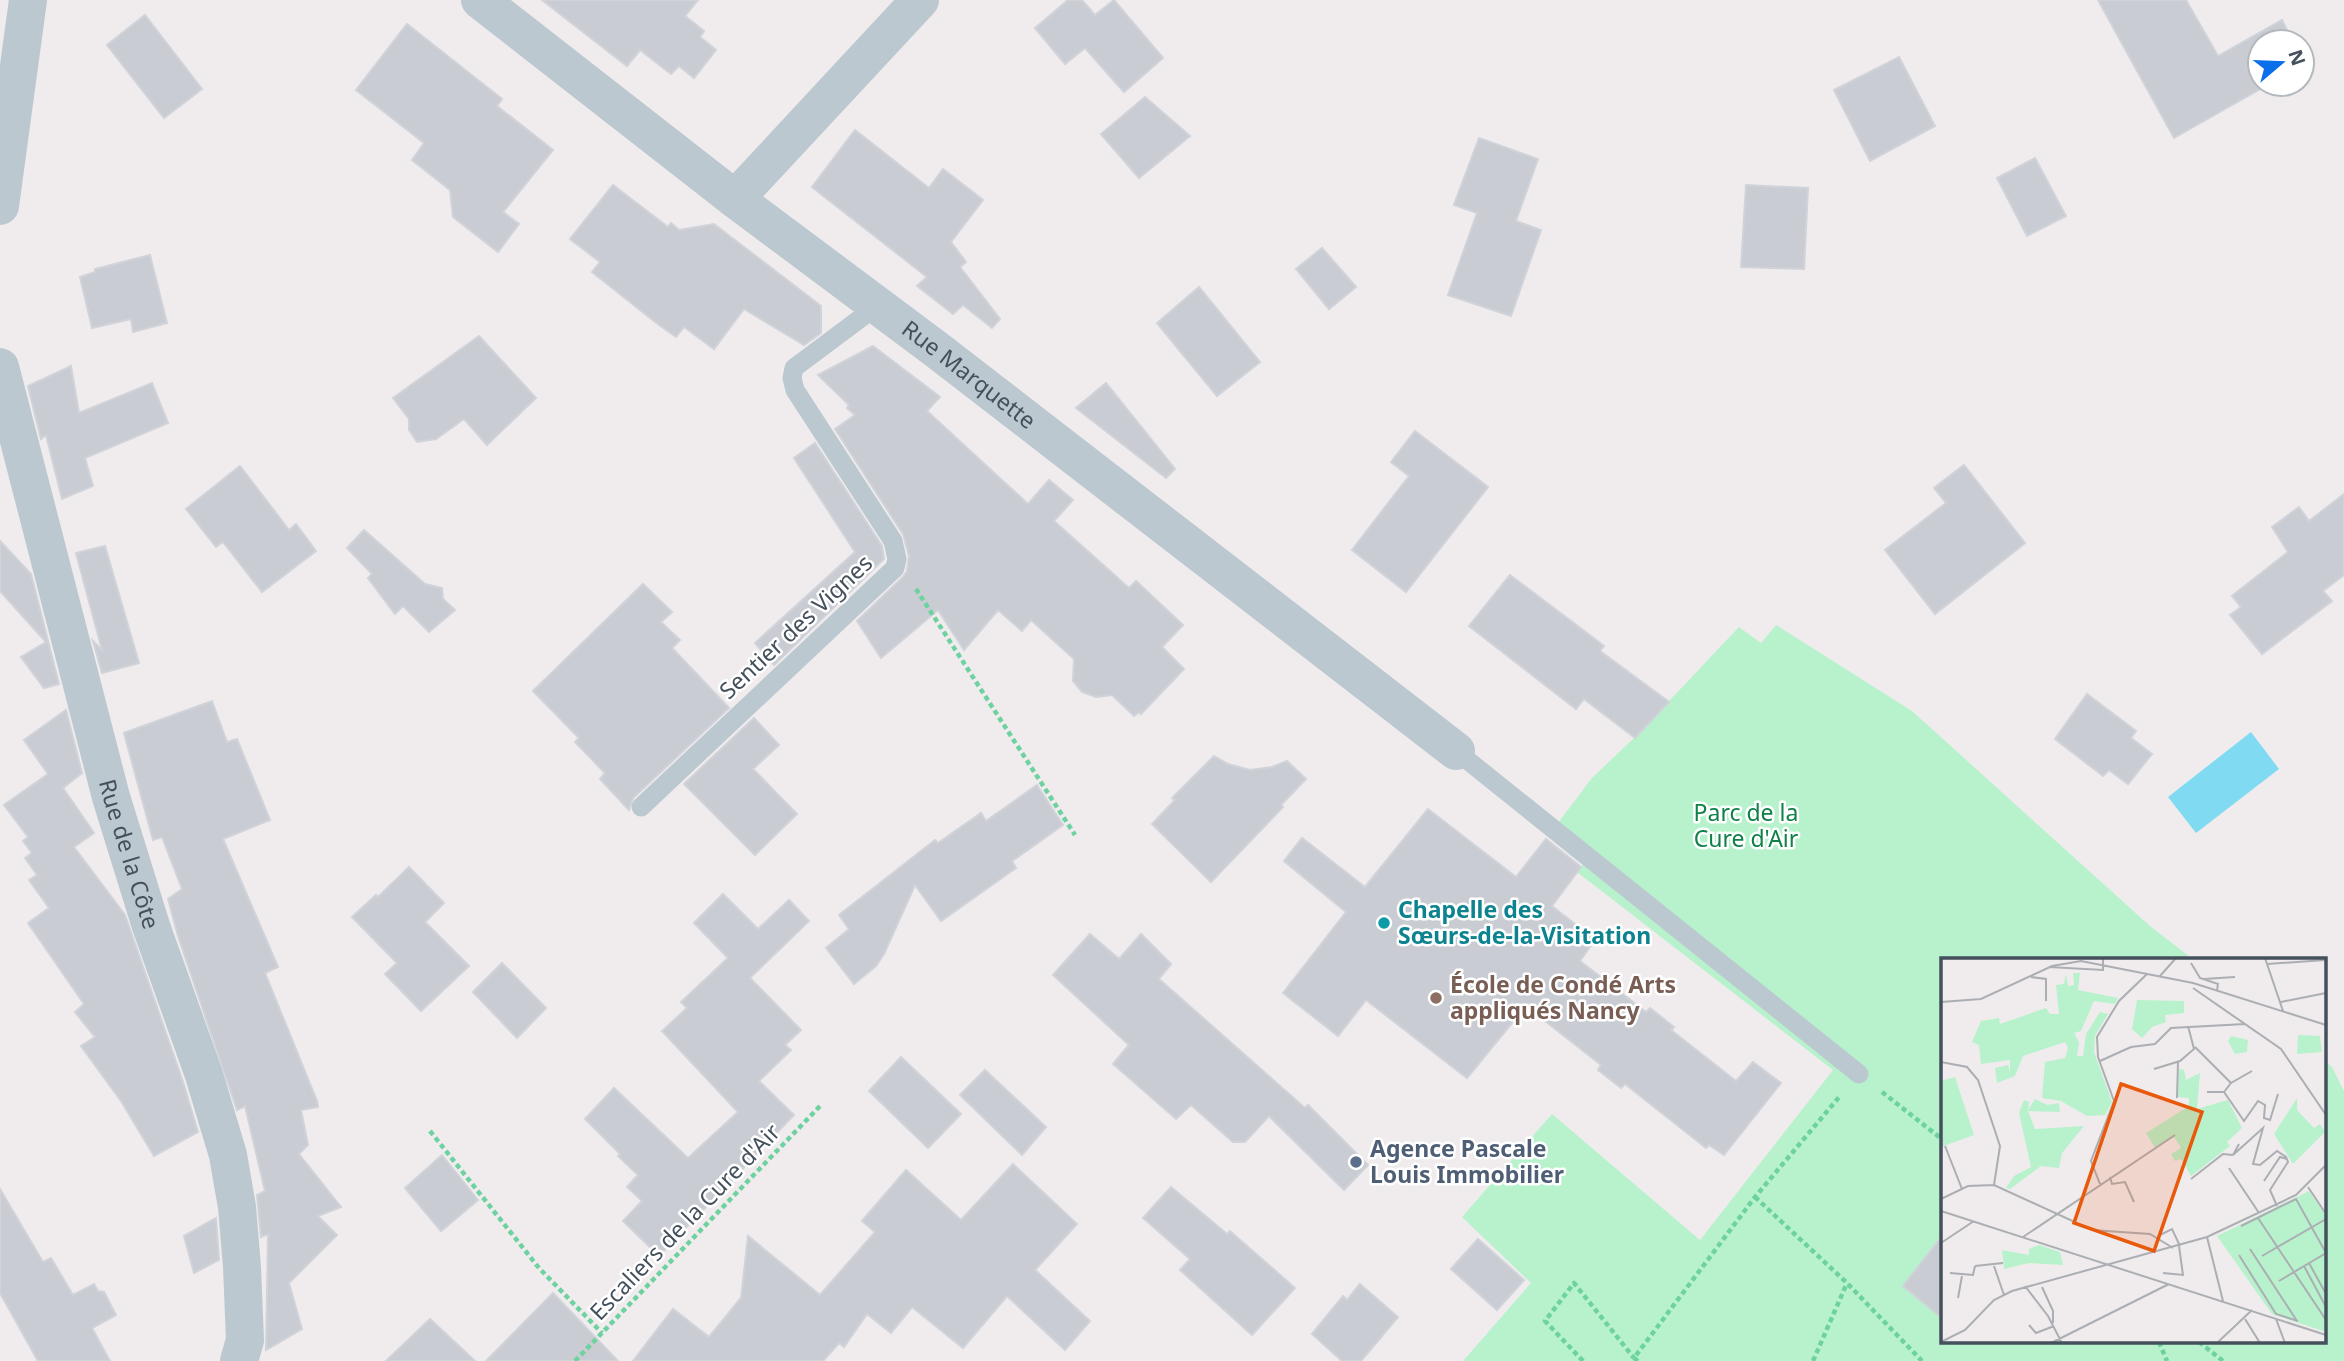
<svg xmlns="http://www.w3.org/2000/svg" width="2344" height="1361" font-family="'Noto Sans',sans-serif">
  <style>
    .green { fill: #b7f2cd }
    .water { fill: #80dbf2 }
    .building { fill: #c9ccd2; stroke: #d0d3d9; stroke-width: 2 }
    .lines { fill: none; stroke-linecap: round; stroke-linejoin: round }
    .path { stroke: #6dd29f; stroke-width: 4.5; stroke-dasharray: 5 3.5; stroke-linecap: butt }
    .service { stroke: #bcc8d0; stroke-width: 19 }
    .minor { stroke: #bcc8d0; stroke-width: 38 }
    .culture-dot { fill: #0f9aa8; stroke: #fff; stroke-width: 2.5 }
    .education-dot { fill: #8d6e63; stroke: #fff; stroke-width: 2.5 }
    .service-dot { fill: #5c6f8a; stroke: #fff; stroke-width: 2.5 }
    .labels { text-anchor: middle; stroke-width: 5; stroke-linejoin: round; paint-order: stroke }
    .street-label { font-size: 23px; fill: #44515c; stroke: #fff }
    .park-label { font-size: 23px; fill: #108148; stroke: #fff }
    .culture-label { font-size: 23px; font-weight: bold; fill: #0d838f; stroke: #fff; text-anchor: start }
    .education-label { font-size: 23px; font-weight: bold; fill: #785e54; stroke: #fff; text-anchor: start }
    .service-label { font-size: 23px; font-weight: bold; fill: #4e5e75; stroke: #fff; text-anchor: start }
    .inset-road { fill: none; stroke: #abaeb3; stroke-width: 2 }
    .view { fill: #e8590c; fill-opacity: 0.15; stroke: #e8590c; stroke-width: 3.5 }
    .inset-edge { fill: none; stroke: #44515c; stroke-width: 3.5 }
  </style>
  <rect width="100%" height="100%" fill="#f0eced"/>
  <polygon class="green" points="1776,625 1912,711 2150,926 2194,960 1943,960 1943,1342 2325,1342 2325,1061 2332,1067 2344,1091 2344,1361 1463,1361 1531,1283 1462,1217 1552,1114 1700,1240 1833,1070 1577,872 1583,865 1548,836 1592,778 1635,737 1739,627 1761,643"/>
  <polygon class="water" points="2251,732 2279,769 2196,833 2168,797"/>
  <g class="building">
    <polygon points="542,0 698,0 685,16 704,31 700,37 716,50 694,78 679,66 671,74 640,50 627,66"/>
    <polygon points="1068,0 1082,0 1095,15 1114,0 1163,58 1124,92 1085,48 1065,64 1035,28"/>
    <polygon points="2098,0 2186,0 2218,56 2282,20 2293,42 2260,42 2260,84 2269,84 2174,138"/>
    <polygon points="145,15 202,89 164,118 107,45"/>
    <polygon points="407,24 502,99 497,106 553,150 503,212 519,224 498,252 453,217 450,190 412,160 424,143 356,90"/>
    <polygon points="1899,57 1935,126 1870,161 1834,90"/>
    <polygon points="1145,97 1190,136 1139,178 1101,134"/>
    <polygon points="855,130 929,188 943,169 983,200 951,242 966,262 960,267 1000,319 992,328 963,305 953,314 917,286 927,277 812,187"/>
    <polygon points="1479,138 1538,159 1516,221 1541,230 1511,316 1448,295 1477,213 1454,205"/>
    <polygon points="2035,158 2066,216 2027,236 1997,178"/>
    <polygon points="613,185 668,227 671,223 679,230 714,224 821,306 821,333 804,345 744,309 714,349 684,327 676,337 659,325 592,272 600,262 570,239"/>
    <polygon points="1746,185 1808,188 1804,269 1741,267"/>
    <polygon points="1322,248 1356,287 1329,309 1296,269"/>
    <polygon points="150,255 167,323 133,332 131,319 92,328 80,277 95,272 95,269"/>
    <polygon points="1199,287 1260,362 1217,396 1157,323"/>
    <polygon points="479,336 536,398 487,445 464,419 436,439 417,442 409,430 409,419 393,398"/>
    <polygon points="873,346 940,397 927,411 1028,504 1049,480 1073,500 1054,521 1129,588 1136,581 1183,625 1162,647 1184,669 1141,714 1139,712 1134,716 1112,695 1096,697 1082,692 1073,681 1074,659 1031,620 1022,631 998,610 964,650 938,610 881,658 857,621 903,577 907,571 909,556 903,534 835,429 855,415 847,408 849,405 818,375"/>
    <polygon points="71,366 79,413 152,383 168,423 85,458 93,486 62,499 46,435 41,439 28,386"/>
    <polygon points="1106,383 1175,469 1166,478 1076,408"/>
    <polygon points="1415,431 1488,487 1406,592 1352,550 1409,476 1391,462"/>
    <polygon points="815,443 882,546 884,559 774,665 755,643 855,552 794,458"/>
    <polygon points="1964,465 2025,543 1935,614 1885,550 1946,503 1934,488"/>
    <polygon points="240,466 289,530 296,524 316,551 262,592 223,542 216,547 186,509"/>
    <polygon points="2344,494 2344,575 2323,591 2332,601 2262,654 2230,615 2241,607 2232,596 2288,552 2272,527 2299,507 2309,521"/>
    <polygon points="364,530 425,584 442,588 443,599 455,610 429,632 403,606 395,614 368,578 372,574 347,548"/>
    <polygon points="0,541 31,574 59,684 44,688 21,657 46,642 0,591"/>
    <polygon points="105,546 139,663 102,673 93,641 102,650 76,553"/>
    <polygon points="1510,575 1604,646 1600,651 1669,702 1635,738 1584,699 1576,709 1469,626"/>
    <polygon points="643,584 672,612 661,622 680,640 672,648 729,708 633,798 629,810 600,779 605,773 575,742 579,738 533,691"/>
    <polygon points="2087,694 2136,731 2131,738 2152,754 2128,784 2109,770 2103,776 2055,739"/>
    <polygon points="212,701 227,742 237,739 270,820 223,839 278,967 265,973 317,1101 318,1107 301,1110 308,1145 299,1154 341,1207 318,1216 337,1235 289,1283 302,1329 266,1350 268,1234 261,1237 257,1195 265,1191 245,1106 237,1110 178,936 168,899 182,889 162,837 153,840 124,733"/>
    <polygon points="66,710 82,773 63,788 94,833 74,847 125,915 183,1082 198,1132 154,1156 121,1101 81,1046 95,1037 75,1012 84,1004 28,923 49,908 29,880 37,875 25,858 32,853 23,841 28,837 4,805 48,774 24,740"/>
    <polygon points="754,718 779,745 753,769 797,814 755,855 684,784"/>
    <polygon points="1214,756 1228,764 1250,770 1272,767 1287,761 1306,779 1281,805 1283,807 1211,882 1152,824 1175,800 1172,798"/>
    <polygon points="1037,785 1063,825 1012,861 1016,868 941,921 915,885 884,954 876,966 854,984 826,948 849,929 839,915 935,840 938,843 981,813 986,821"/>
    <polygon points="1428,809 1516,877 1546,839 1581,867 1552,906 1595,940 1580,961 1646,1012 1650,1008 1674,1027 1671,1030 1736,1081 1753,1062 1781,1083 1724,1155 1709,1145 1706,1148 1625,1084 1621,1088 1598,1070 1601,1065 1526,1006 1467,1078 1366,1000 1338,1036 1283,993 1346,912 1284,861 1302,838 1365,887"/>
    <polygon points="409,867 444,903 425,922 469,966 421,1011 385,974 397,963 352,917 376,895 378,897"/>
    <polygon points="723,894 758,929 789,900 809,921 750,978 801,1030 785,1045 791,1050 759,1081 794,1115 659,1256 623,1221 642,1201 627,1187 638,1175 618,1156 620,1154 585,1119 614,1088 688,1158 738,1112 662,1031 687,1008 681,1002 728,958 694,923"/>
    <polygon points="1090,934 1119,959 1141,934 1171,964 1159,979 1305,1108 1308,1105 1368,1165 1344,1190 1269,1116 1245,1142 1233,1142 1191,1105 1176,1119 1113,1064 1129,1045 1053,975"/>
    <polygon points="502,963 546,1008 517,1038 473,992"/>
    <polygon points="901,1057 961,1114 928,1148 869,1091"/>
    <polygon points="985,1070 1046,1127 1022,1155 960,1095"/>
    <polygon points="442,1155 478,1200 441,1231 405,1188"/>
    <polygon points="1013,1164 1077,1224 1035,1270 1090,1321 1065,1350 1007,1296 963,1348 912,1307 891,1333 867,1314 844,1347 839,1343 823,1361 633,1361 673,1309 709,1337 741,1298 748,1236 820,1295 875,1232 862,1221 906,1170 961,1220"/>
    <polygon points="1171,1187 1227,1234 1230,1231 1295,1288 1252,1335 1180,1270 1190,1259 1143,1218"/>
    <polygon points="0,1189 43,1262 51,1258 73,1295 94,1284 98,1291 104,1292 116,1315 92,1328 110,1361 38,1361 0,1293"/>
    <polygon points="216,1218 219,1260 194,1273 184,1236"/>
    <polygon points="1943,1235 1943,1319 1903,1286"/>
    <polygon points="1478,1239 1524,1280 1497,1310 1451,1269"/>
    <polygon points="1360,1284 1398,1317 1361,1361 1342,1361 1312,1334 1343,1296 1347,1300"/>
    <polygon points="553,1293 618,1361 486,1361"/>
    <polygon points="430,1319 475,1361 386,1361"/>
  </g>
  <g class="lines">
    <g class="path">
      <polyline points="916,589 1075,835"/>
      <polyline points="1882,1092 1943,1140"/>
      <polyline points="430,1131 539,1268 602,1333"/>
      <polyline points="1755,1197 1847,1283 1922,1361"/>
      <polyline points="2159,1342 2167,1361"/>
      <polyline points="2199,1342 2223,1361"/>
      <polyline points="575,1361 820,1106"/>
      <polyline points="1583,1361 1545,1321 1574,1283 1634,1358"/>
      <polyline points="1638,1361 1634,1358 1755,1197 1840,1096"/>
      <polyline points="1813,1361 1847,1283"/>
    </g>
    <g class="service">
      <polyline points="1456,751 1859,1074"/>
      <polyline points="641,807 895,568 897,559 893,541 795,390 792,378 794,368 877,306"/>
    </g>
    <g class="minor">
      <path id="s1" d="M480,0L735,199L937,350L1456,751"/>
      <polyline points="735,199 920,0"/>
      <polyline points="0,206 28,0"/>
      <path id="s2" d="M0,367L111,797L151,926L204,1075L228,1155L237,1207L242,1267L245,1340L239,1361"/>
    </g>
  </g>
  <circle class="culture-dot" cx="1384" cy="923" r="7"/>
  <circle class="education-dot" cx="1436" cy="998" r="7"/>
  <circle class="service-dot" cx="1356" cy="1162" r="7"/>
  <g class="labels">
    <g class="street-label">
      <text dy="8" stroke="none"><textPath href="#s1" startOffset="616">Rue Marquette</textPath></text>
      <text transform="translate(796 627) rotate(-43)" y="8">Sentier des Vignes</text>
      <text dy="8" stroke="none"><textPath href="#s2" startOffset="504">Rue de la Côte</textPath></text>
      <text transform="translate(685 1222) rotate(-46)" y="8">Escaliers de la Cure d'Air</text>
    </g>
    <g class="park-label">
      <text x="1746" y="821">Parc de la<tspan x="1746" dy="26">Cure d'Air</tspan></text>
    </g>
    <g class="culture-label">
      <text x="1398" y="918">Chapelle des<tspan x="1398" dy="26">Sœurs-de-la-Visitation</tspan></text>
    </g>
    <g class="education-label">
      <text x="1450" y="993">École de Condé Arts<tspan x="1450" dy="26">appliqués Nancy</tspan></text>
    </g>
    <g class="service-label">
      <text x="1370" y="1157">Agence Pascale<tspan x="1370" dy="26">Louis Immobilier</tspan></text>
    </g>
  </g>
  <g transform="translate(1941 958)">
    <rect width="385" height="385" fill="#f0eced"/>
    <path d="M132,15H139L137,32L177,40L174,46L153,43L140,73L133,75L138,84L136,98H142L145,76L159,54L167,56L154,78L153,94L171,144L164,157L146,158L120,143L101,140L104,104L124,100L127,90L124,84L82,98L74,118L56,125L54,110L67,107L69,114V102L40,106L38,87L31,84L40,63L58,60L59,66L105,50L109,56H118L115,27L123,26L125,16L127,28L133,27ZM196,42L243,43V55L224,57L225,64L211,69L201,80L191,71ZM357,77L379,78L381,94L356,96ZM290,78L307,82L306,94L294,96L287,83ZM238,111L243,112L245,122L259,115L256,151L287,142L301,170L286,184L289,188L250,218L240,201L234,203L230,196L240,190L233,179L214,190L205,175L248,148V140L237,139ZM14,119L33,177L0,189V123ZM356,140V152L373,170L379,166L384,174L352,206L333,176ZM94,141L106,147L118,145L119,154L87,153L94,171L143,168L121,195L118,210L100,208L69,231L65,230L73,218L90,209L78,155L83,142L88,144L87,152ZM368,233L385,258V374L331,356L276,278ZM98,287L119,294L122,307L88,305L63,311L61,292L88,297V291Z" fill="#b7f2cd"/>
    <path class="inset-road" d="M324,0L342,53M250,5L259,20L277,26L276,32M326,6L385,2M108,9L162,12V0M219,18L235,0M90,19L105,21V43M263,21L294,19M252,30L340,91L385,157M0,44L40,41L111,8L140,3L252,25L385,67M340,44L385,35M254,89L290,125M159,103L190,89L214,86L230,70L304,66M0,104L26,109L37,122L59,188L53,227M213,111L239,103L253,91L247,68M266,134H283L303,163L317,143L324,147L323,160L329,162L337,136M283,134L290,125L311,113M236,140L237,104M298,186L292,197L322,170L312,206L319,207L336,193L345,199L347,204L329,232L336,248M4,188L21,231M288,210L318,255M169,219L171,226L184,224L193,244M250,221L282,196L292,197M323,223L339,199L346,201M159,226L150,203L173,143L157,99L156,79L178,43L206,16M367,229L385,256M0,241L27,228L53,227L151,272L209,276L232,290M0,253L385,377M317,260L385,362M300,268L355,241L385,295M217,278L231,271L239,288M82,279L234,177M266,279L282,343M0,285L33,263M309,291L356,363M298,297L335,356L357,363M321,298L385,261M368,305L385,336M34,308L62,305M53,308L63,337M363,308L385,349M9,315L32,317L34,308M222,315L242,317L238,288M338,323L385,295M84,328L107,358L121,385M101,329L112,353V365M17,340L21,318M304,361L319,385M335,361L344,385M88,367L95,375L113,368M0,384L24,372L53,342L71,333L266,279L355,237L385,207M110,385L228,326M276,385L311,352"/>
    <path class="view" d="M180,126L261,154L213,293L133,265Z"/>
    <rect width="385" height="385" class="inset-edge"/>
  </g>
  <g transform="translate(2281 63) rotate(71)"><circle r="33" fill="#ffffff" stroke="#b4b9be" stroke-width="2"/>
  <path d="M0-5L12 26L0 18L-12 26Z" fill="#0c6fea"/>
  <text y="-10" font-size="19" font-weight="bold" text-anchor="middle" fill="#44515c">N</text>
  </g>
</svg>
